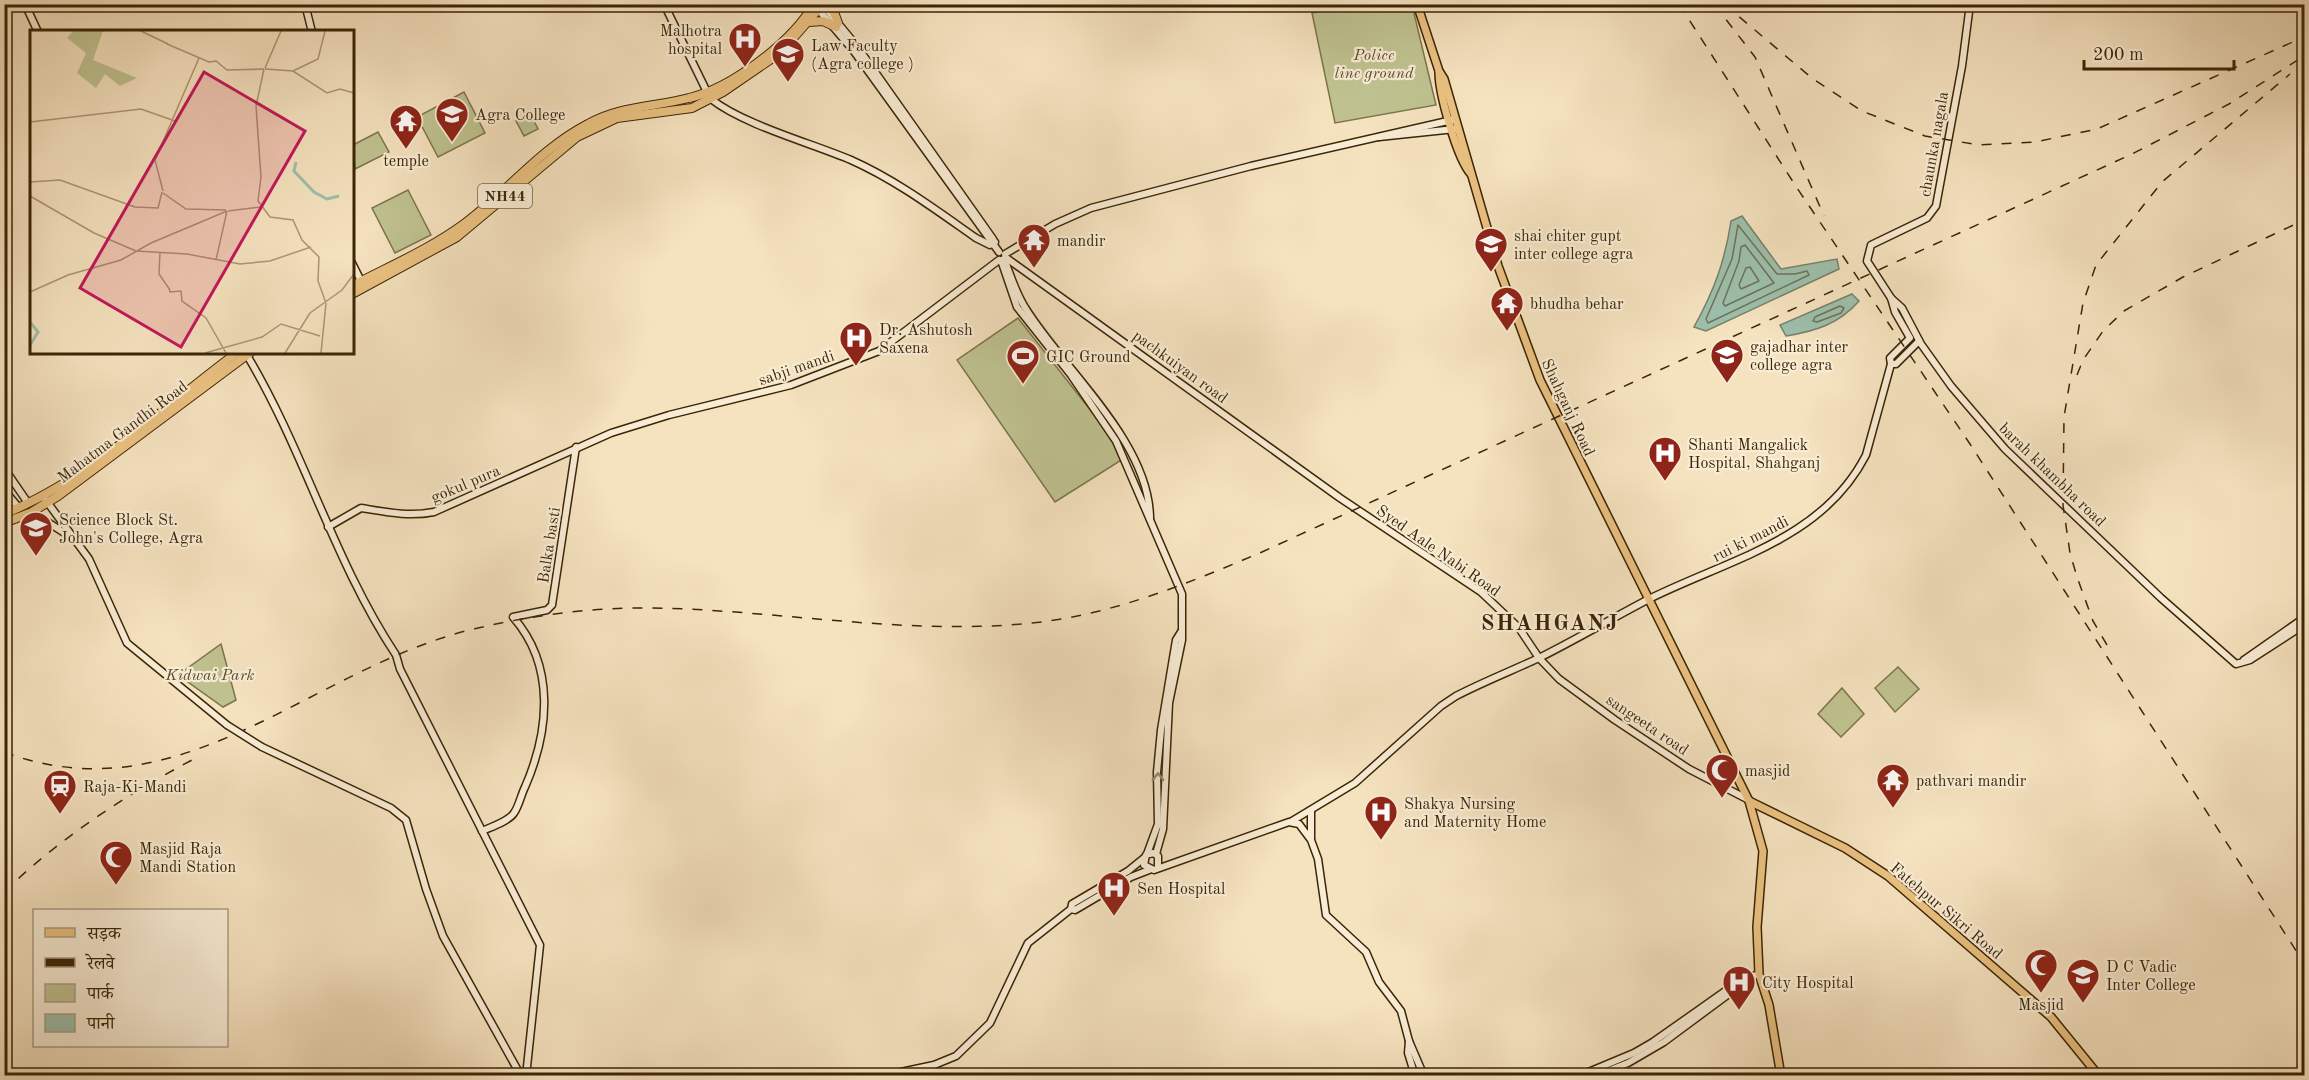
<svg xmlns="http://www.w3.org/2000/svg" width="2309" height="1080" font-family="'Old Standard TT','Noto Serif Devanagari',serif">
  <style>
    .green { fill: #bfc290; stroke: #7d744a; stroke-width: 1.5 }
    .water { fill: #9dbfac; stroke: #768169; stroke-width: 1.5 }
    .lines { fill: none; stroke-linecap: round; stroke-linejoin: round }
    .shore { stroke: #6c7258; stroke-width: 1.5 }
    .secondary-casing { stroke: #3b2505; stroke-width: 9 }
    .primary-casing { stroke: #3b2505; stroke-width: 10 }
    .highway-casing { stroke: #3b2505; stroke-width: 10 }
    .secondary { stroke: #f8ecd5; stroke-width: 6 }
    .primary { stroke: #eac180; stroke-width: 7 }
    .highway { stroke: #eac180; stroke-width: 8 }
    .rail { stroke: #3b2505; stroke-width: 1.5; stroke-dasharray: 10 10; stroke-linecap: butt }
    .secondary-bridge-casing { stroke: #3b2505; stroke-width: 9; stroke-linecap: butt }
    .secondary-bridge { stroke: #f8ecd5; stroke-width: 6 }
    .oneway { stroke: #9a886d }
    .labels { text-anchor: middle; stroke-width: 4.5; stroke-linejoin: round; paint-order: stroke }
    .shield { fill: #f8ecd5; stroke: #746143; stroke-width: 1.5 }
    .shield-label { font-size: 15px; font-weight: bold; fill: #3b2505 }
    .poi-label { font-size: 16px; fill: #3b2505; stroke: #f8ecd5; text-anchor: start }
    .park-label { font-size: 16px; font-style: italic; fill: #5c4c28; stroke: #f8ecd5 }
    .street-label { font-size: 16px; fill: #3b2505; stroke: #f8ecd5 }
    .district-label { font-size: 22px; font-weight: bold; letter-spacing: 1.5px; fill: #3b2505; stroke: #f8ecd5 }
    .inset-river { fill: none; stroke: #9dbfac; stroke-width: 3 }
    .inset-road { fill: none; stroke: #ab9675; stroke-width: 1.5 }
    .view { fill: #c2185b; fill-opacity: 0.15; stroke: #c2185b; stroke-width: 3 }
    .inset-edge { fill: none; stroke: #3b2505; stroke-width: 3 }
  </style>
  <rect width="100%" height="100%" fill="#f5e2bf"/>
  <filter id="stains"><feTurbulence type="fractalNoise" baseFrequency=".00333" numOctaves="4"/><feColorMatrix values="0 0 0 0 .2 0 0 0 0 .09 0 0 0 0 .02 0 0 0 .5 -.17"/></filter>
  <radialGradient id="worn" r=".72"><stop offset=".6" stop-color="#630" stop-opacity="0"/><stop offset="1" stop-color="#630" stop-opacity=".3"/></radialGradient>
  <g class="green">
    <polygon points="1352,4 1412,5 1436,105 1335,123 1312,13"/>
    <polygon points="464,92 485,133 438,157 417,117"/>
    <polygon points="525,116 533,119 538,129 524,136 516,121"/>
    <polygon points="378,132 389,152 355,169 353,145"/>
    <polygon points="408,190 431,235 395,253 372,208"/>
    <polygon points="1018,318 1099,421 1123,459 1055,502 957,360"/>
    <polygon points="221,644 236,700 223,707 178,675"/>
    <polygon points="1898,667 1919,689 1895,712 1875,688"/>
    <polygon points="1842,688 1864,714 1841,737 1818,714"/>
  </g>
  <g class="water">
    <path d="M1742,216L1781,269L1837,259L1839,269L1706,331L1694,327C1714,291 1725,261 1731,221Z"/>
    <path d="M1852,294L1859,301C1839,324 1816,331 1786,336L1780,325Z"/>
  </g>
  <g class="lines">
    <g class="shore">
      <polygon points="1738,225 1777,274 1795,274 1807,271 1809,275 1708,323 1706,319 1732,259"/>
      <polygon points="1745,245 1774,283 1725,306 1723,303 1739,261 1741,247"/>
      <polygon points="1750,267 1759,281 1741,289 1739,285 1746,268"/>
      <polygon points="1840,306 1844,308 1841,313 1817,322 1813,321 1815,317"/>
    </g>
    <g class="secondary-casing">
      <g id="secondary">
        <polyline points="25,4 38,32"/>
        <polyline points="305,4 312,32"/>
        <polyline points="664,4 707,92"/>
        <polyline points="822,4 856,45 993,239"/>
        <polyline points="1970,4 1962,66 1936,206 1927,218 1871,245 1867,261 1891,298 1902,308 1921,344 1951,386 2005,449 2161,598 2236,664 2250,660 2304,625"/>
        <polyline points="817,8 853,50 999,252"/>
        <path d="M711,99C744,125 811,143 851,160C896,180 936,210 976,238L990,245L995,242"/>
        <polyline points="1379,137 1455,129"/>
        <polyline points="1005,254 1055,224 1091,208 1251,166 1452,120"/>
        <polyline points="1005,257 1340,498 1481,592 1519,628 1539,658 1559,679 1615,720 1689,769 1749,800"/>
        <path d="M1004,259C1011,276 1016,294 1026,309C1064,370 1150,442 1150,519"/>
        <polyline points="1001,260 1017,307 1071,375 1116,441 1182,594 1182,640 1169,703 1163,829 1156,854"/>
        <polyline points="352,263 361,281"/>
        <path d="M245,352C304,449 333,560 396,655L400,669L540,945L526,1076"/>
        <polyline points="1891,364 1896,364 1919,341"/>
        <polyline points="4,468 28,503"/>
        <polyline points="4,490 19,508"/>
        <polyline points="45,499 89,559 127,643 227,725"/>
        <polyline points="32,512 66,534"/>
        <path d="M328,527L361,508C386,512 409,517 434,512L611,433L669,415L791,385L879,351L999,260"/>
        <polyline points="2244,660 2304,618"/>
        <polyline points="262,747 391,808 406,820 426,889 443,936 521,1076"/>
        <polyline points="1311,812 1311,838"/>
        <path d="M1292,821L1355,783L1441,706L1456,696C1483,682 1511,671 1539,658C1575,640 1611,619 1647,600C1726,560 1822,541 1866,455L1891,364L1890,358L1910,338L1895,312L1891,298"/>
        <path d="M482,831C491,827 509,821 514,813C519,806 521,795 525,787C549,732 556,666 513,617L547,610L552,605L576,447"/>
        <polyline points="1147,854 1158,824 1157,772 1161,730 1176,640 1181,632"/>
        <polyline points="1158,867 1158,856 1153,853 1146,855 1144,865 1154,870 1289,822 1299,824 1311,840 1318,859 1326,915 1366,952 1379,982 1401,1011 1409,1041 1424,1076"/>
        <polyline points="1071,909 1075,910 1131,877 1149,870"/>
        <polyline points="1409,1041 1408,1053 1415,1076"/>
        <polyline points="882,1076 934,1065 956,1056 990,1023 1028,943 1071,909 1072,904 1128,871 1144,858"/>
        <polyline points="1579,1076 1634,1053 1653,1042 1741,980 1759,974"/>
        <polyline points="1595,1076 1628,1063 1664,1042 1749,979"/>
      </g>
    </g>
    <g class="primary-casing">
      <g id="primary">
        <polyline points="1417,4 1439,71 1444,79 1498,266 1540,380 1749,801 1763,851 1757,927 1759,974 1769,1005 1781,1076"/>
        <path d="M1439,72C1439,94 1457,158 1471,174"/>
        <polyline points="1749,801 1845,848 1888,876 2051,1017 2099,1076"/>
      </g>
    </g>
    <g class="highway-casing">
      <g id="highway">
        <polyline points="831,4 838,23"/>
        <polyline points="809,22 823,21 836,27"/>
        <path d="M352,286C390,266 430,249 464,224C507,192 540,149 588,124C620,106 655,107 689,98C732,88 792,42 814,4"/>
        <polyline points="352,294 457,237 577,137 617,118 692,108 723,92 780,53 823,4"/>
        <path d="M4,514C91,479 163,407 238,352"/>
        <polyline points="4,523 32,512 58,496 251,352"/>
      </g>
    </g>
    <use href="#secondary" class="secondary"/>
    <use href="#primary" class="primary"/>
    <use href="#highway" class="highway"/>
    <g class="rail">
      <polyline points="1679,4 1797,188 1970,444 2304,963"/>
      <polyline points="1714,4 1755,57 1824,216"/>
      <polyline points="1724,4 1813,79 1862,111 1925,136 1979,145 2035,142 2097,129 2304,37"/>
      <polyline points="2077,375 2083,360 2103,331 2124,311 2183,277 2304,220"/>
      <polyline points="2107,645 2093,621 2077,577 2070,553 2063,505 2064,417 2083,303 2096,265 2162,182 2290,74"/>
      <path d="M4,752C183,819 313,665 478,628C534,615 594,607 653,608C779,610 906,636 1032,623C1112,615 1189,583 1262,552L2132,154L2229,104L2304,56"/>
      <path d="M4,892C60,838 124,796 192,760"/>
    </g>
    <g class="secondary-bridge-casing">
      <polyline id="secondary-bridge" points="227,725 262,747"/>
    </g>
    <use href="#secondary-bridge" class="secondary-bridge"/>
  </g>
  <defs><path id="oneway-chevron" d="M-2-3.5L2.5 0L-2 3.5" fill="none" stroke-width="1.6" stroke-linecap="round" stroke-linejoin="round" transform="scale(1.5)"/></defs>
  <use class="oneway" href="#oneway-chevron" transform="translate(1158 777) rotate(-90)"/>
  <defs>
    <g id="hospital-pin" transform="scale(1.725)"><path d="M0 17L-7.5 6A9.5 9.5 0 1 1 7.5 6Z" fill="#8f2418" stroke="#f8ecd5"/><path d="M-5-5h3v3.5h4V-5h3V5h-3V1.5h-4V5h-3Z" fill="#fff"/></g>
    <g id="university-pin" transform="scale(1.725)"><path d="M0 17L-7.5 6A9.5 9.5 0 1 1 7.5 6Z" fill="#8f2418" stroke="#f8ecd5"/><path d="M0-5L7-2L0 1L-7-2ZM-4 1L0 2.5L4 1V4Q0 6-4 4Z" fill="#fff"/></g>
    <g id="temple-pin" transform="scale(1.725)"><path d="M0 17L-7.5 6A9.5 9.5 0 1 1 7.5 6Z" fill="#8f2418" stroke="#f8ecd5"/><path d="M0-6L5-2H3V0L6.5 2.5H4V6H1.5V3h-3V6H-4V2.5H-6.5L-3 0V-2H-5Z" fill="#fff"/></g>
    <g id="stadium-pin" transform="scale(1.725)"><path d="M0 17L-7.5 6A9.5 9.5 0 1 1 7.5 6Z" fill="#8f2418" stroke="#f8ecd5"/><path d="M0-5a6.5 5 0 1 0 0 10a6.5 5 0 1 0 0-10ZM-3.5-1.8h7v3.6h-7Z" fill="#fff"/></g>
    <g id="mosque-pin" transform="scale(1.725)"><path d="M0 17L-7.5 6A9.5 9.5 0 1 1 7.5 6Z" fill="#8f2418" stroke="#f8ecd5"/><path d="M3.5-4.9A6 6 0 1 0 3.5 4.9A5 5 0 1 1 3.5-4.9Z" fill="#fff"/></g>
    <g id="station-pin" transform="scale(1.725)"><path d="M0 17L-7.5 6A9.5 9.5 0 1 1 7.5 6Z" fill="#8f2418" stroke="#f8ecd5"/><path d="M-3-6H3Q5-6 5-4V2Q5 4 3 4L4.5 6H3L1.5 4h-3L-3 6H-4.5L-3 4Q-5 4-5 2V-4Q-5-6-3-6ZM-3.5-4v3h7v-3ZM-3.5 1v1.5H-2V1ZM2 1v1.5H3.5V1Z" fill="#fff"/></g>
  </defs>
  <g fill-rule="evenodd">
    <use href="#hospital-pin" x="745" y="39"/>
    <use href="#university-pin" x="788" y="54"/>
    <use href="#university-pin" x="452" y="114"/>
    <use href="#temple-pin" x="406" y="121"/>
    <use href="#temple-pin" x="1034" y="240"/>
    <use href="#university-pin" x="1491" y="244"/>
    <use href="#temple-pin" x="1507" y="303"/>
    <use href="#hospital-pin" x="856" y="338"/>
    <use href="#university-pin" x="1727" y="355"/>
    <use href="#stadium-pin" x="1023" y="356"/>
    <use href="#hospital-pin" x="1665" y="453"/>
    <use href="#university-pin" x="36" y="528"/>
    <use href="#mosque-pin" x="1722" y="770"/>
    <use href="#temple-pin" x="1893" y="780"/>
    <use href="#station-pin" x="60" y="786"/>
    <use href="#hospital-pin" x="1381" y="812"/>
    <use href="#mosque-pin" x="116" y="857"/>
    <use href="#hospital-pin" x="1114" y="888"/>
    <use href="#mosque-pin" x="2041" y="965"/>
    <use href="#university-pin" x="2083" y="975"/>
    <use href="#hospital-pin" x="1739" y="982"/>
  </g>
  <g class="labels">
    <rect class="shield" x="478" y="184" width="54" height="24" rx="4.5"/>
    <g class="shield-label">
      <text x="505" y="201">NH44</text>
    </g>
    <g class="poi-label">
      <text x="722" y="36" text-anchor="end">Malhotra<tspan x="722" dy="18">hospital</tspan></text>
      <text x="811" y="51">Law Faculty<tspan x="811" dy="18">(Agra college )</tspan></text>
      <text x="475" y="120">Agra College</text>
      <text x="406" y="166" text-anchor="middle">temple</text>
      <text x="1514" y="241">shai chiter gupt<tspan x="1514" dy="18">inter college agra</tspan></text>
      <text x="1057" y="246">mandir</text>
      <text x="1530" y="309">bhudha behar</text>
      <text x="879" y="335">Dr. Ashutosh<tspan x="879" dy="18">Saxena</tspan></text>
      <text x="1750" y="352">gajadhar inter<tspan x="1750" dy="18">college agra</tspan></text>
      <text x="1046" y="362">GIC Ground</text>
      <text x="1688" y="450">Shanti Mangalick<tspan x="1688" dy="18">Hospital, Shahganj</tspan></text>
      <text x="59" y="525">Science Block St.<tspan x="59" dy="18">John's College, Agra</tspan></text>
      <text x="1745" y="776">masjid</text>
      <text x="1916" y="786">pathvari mandir</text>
      <text x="83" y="792">Raja-Ki-Mandi</text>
      <text x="1404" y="809">Shakya Nursing<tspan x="1404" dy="18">and Maternity Home</tspan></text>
      <text x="139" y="854">Masjid Raja<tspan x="139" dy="18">Mandi Station</tspan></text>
      <text x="1137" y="894">Sen Hospital</text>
      <text x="2106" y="972">D C Vadic<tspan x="2106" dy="18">Inter College</tspan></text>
      <text x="1762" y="988">City Hospital</text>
      <text x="2041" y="1010" text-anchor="middle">Masjid</text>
    </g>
    <g class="park-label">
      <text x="1374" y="60">Police<tspan x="1374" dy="18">line ground</tspan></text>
      <text x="210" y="680">Kidwai Park</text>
    </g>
    <g class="street-label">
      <text transform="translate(1933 144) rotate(-80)" y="6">chaunka nagala</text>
      <text transform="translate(1181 366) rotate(36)" y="6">pachkuiyan road</text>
      <text transform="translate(796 367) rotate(-19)" y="6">sabji mandi</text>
      <text transform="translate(1569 407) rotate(65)" y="6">Shahganj Road</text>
      <text transform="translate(122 431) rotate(-37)" y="6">Mahatma Gandhi Road</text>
      <text transform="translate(2053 474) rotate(44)" y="6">barah khambha road</text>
      <text transform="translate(465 483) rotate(-23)" y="6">gokul pura</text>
      <text transform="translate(1750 538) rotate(-27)" y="6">rui ki mandi</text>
      <text transform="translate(548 545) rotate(-81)" y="6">Balka basti</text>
      <text transform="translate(1439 550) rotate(35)" y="6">Syed Aale Nabi Road</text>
      <text transform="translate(1648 724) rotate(34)" y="6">sangeeta road</text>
      <text transform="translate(1947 910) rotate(40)" y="6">Fatehpur Sikri Road</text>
    </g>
    <g class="district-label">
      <text x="1550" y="630">SHAHGANJ</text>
    </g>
  </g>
  <g transform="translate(30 30)">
    <rect width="324" height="324" fill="#f5e2bf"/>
    <path d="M43,1H73L63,30L107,48L90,56L75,44L66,58L47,43L56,23L37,8Z" fill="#bfc290"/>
    <path class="inset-river" d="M266,132L264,141L284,162L297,169L309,166M0,292L8,302L0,315"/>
    <path class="inset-road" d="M111,1L138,14M137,14L179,32L186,31L197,40L234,39M235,38L251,1M234,39L226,76L231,147L228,171L240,187L263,190L272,210L289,227L288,251L296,273L291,323M235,39L263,41L297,63L310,59L324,63M263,41L288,29L295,1M0,92L111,79L145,91M0,152L30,150L105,177L128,178L132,162M133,161L125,130L169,28M133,163L156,179L196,180M0,166L64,203L106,221L157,224L210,234L240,231L281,217M198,181L231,177M130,222L129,244L140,260M186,230L197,181M139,258L140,262L151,261L152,271L176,288L196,323M0,262L38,245L91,230L121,213L197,181M175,323L232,307L251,294L290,306M255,323L280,283L312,260L324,244"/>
    <path class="view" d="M174,42L275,101L151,317L50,258Z"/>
    <rect width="324" height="324" class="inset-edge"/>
  </g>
  <rect width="2309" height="1080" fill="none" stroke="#f5e2bf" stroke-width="24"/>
  <rect x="6" y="6" width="2297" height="1068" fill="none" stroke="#3b2505" stroke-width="3"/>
  <rect x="12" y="12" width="2285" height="1056" fill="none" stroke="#3b2505" stroke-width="1.5"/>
  <rect x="33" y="909" width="195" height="138" fill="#f8ecd5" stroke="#ac9c82" stroke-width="1.5"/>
  <rect x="45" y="928" width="30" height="9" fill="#eac180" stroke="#ac9c82" stroke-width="1.5"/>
  <text x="87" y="939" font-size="18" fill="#3b2505">सड़क</text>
  <rect x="45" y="958" width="30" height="9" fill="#3b2505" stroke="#ac9c82" stroke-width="1.5"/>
  <text x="87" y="969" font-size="18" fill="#3b2505">रेलवे</text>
  <rect x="45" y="984" width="30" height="18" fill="#bfc290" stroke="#ac9c82" stroke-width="1.5"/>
  <text x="87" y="999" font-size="18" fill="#3b2505">पार्क</text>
  <rect x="45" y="1014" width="30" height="18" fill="#9dbfac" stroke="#ac9c82" stroke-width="1.5"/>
  <text x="87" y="1029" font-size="18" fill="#3b2505">पानी</text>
  <path d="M2084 60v9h150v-9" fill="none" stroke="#3b2505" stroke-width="3"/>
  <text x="2093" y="60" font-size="18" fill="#3b2505" stroke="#f8ecd5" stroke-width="4.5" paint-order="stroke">200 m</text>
  <rect width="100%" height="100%" filter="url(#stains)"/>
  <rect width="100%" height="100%" fill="url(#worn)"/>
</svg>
